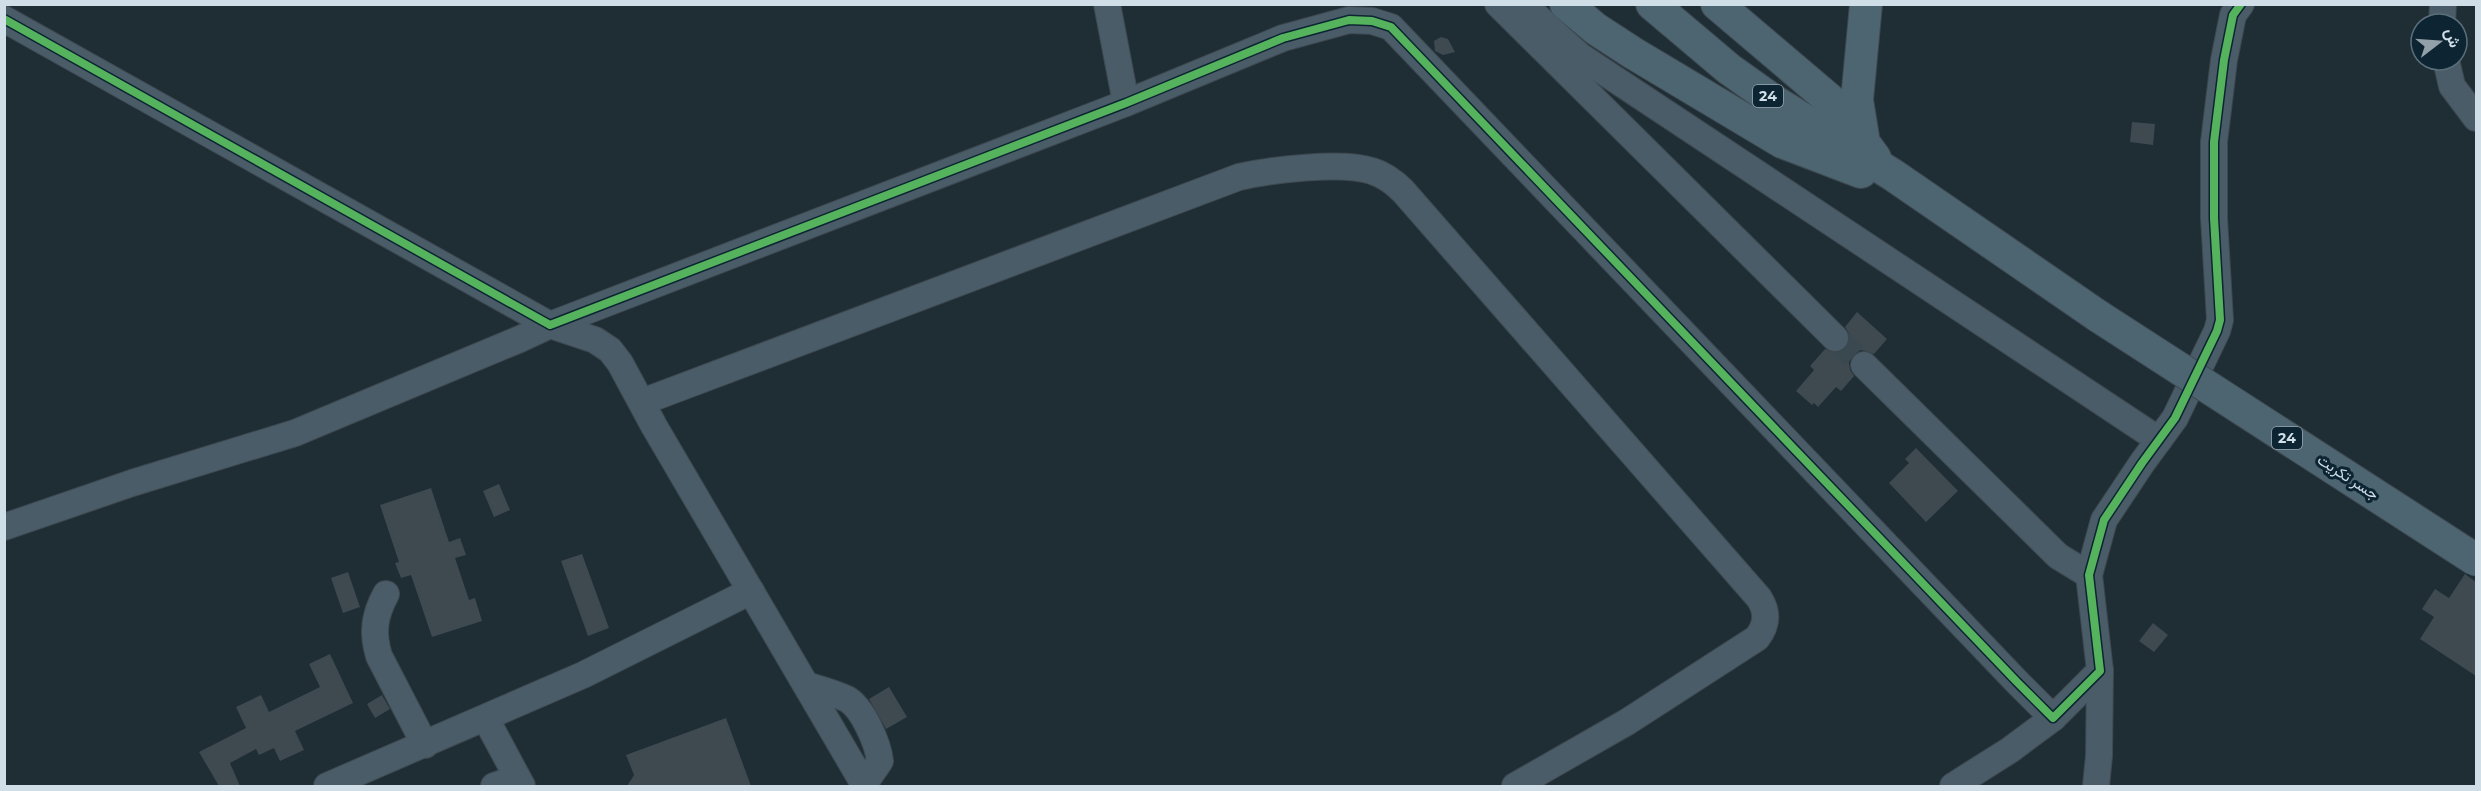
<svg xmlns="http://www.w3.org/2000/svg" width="2481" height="791" font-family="Montserrat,Vazirmatn,sans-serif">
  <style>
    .building { fill: #3e4a50 }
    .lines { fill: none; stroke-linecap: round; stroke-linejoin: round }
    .minor-tunnel { stroke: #3a4850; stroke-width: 26; stroke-dasharray: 26 13; stroke-linecap: butt }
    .minor-casing { stroke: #3d4850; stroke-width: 28 }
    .major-casing { stroke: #3d4850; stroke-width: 34 }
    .minor { stroke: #4a5c67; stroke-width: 26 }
    .major { stroke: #4d6471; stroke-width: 32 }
    .major-bridge-casing { stroke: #3d4850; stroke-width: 34; stroke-linecap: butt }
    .major-bridge { stroke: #4d6471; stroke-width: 32 }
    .cycleway-casing { stroke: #0d2533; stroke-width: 11 }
    .cycleway { stroke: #56b35d; stroke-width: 8 }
    .labels { text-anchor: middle; stroke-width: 6; stroke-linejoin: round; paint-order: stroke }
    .shield { fill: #0d2533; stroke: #96a6b2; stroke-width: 1.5 }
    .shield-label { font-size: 14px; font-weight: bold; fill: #d0dee8 }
    .street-label { font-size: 15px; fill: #d0dee8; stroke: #0d2533 }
  </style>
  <rect width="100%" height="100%" fill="#1f2d35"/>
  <g class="building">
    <polygon points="1441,37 1448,39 1455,52 1443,55 1435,51 1434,41"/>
    <polygon points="2132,122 2155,124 2153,145 2130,142"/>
    <polygon points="1857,312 1887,339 1874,354 1861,350 1854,354 1849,362 1850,370 1854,376 1841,391 1836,387 1818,407 1814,403 1812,405 1796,391 1814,370 1810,366 1825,349 1838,353 1846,348 1850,335 1845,327"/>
    <polygon points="1916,448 1958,491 1926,522 1889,483 1909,463 1905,459"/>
    <polygon points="499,484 510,510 494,517 483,491"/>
    <polygon points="431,488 449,542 460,538 466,555 455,558 469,600 475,598 482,621 432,637 411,575 401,578 395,563 399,562 380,505"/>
    <polygon points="582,554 609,628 588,636 561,561"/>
    <polygon points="348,572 360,607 343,613 331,578"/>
    <polygon points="2465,574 2476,582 2476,676 2420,639 2434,617 2422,609 2435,589 2449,598"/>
    <polygon points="2153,623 2168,635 2154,652 2139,641"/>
    <polygon points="330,654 353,703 295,731 304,750 280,761 274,748 259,755 256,749 230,763 240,786 219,786 199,752 246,728 236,707 261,695 269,712 320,687 309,664"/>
    <polygon points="889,687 907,717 886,729 869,699"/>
    <polygon points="382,695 390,709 375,718 367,704"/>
    <polygon points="726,718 751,786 627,786 634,775 626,755"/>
  </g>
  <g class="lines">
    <polyline class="minor-tunnel" points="1835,338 1864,365"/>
    <g class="minor-casing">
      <g id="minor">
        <polyline points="1107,4 1126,103"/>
        <polyline points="1498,4 1835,338"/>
        <polyline points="1523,4 1580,56 2159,440"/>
        <polyline points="4,19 550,325 1126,103 1283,38 1349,20 1372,21 1391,27 2017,682 2053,718 2100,671 2089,575 2104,520 2142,463 2175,418 2217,331 2220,320 2214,218 2214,142 2224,60 2233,15 2241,4"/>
        <polyline points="2442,24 2443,4"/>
        <polyline points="2446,60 2452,86 2476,118"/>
        <polyline points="1864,365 2058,556 2089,575"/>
        <path d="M642,402L1239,177C1270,170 1342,161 1372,171C1385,175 1394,182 1403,191L1759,598C1768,612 1767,625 1757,638L1627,722L1515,786"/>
        <polyline points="4,527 132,483 295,433 520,339 550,325 595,340 610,350 620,363 654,426 865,786"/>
        <path d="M386,594C374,616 372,633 379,656L425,745"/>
        <path d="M806,685C819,689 834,693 847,699C863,708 878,744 880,761L864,784"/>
        <polyline points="486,719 522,786"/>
        <polyline points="327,786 583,675 751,591"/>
        <polyline points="494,786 517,778"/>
        <polyline points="1953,786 2010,750 2053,718"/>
        <polyline points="2096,786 2099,756 2100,671"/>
      </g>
    </g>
    <g class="major-casing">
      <g id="major">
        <polyline points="1566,4 1596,29 1633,53 1782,142 1861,172"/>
        <polyline points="1652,4 1729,69 1774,101 1893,175 2098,316"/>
        <polyline points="1717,4 1837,106 1875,158"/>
        <polyline points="1863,137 1857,100 1866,4"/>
      </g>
    </g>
    <use href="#minor" class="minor"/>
    <use href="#major" class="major"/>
    <g class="major-bridge-casing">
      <polyline id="major-bridge" points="2098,316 2476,560"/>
    </g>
    <use href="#major-bridge" class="major-bridge"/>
    <g class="cycleway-casing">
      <polyline id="cycleway" points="4,19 550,325 1126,103 1283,38 1349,20 1372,21 1391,27 2017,682 2053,718 2100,671 2089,575 2104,520 2142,463 2175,418 2217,331 2220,320 2214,218 2214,142 2224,60 2233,15 2241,4"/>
    </g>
    <use href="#cycleway" class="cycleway"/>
  </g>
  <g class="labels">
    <g class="shield">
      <rect x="1753" y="85" width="30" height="22" rx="4.5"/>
      <rect x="2272" y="427" width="30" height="22" rx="4.5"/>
    </g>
    <g class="shield-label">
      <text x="1768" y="101">24</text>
      <text x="2287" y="443">24</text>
    </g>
    <g class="street-label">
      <text transform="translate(2348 477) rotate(33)" y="5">جسر تكريت</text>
    </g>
  </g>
  <rect width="2481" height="791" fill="none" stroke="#d0dee8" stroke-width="12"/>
  <g transform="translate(2439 42) rotate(73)"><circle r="28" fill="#0d2533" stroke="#5b6f7b" stroke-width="1.5"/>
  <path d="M0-4.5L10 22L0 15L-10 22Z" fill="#92a0a9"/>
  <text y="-9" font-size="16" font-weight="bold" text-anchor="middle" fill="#d0dee8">ش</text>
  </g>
</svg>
